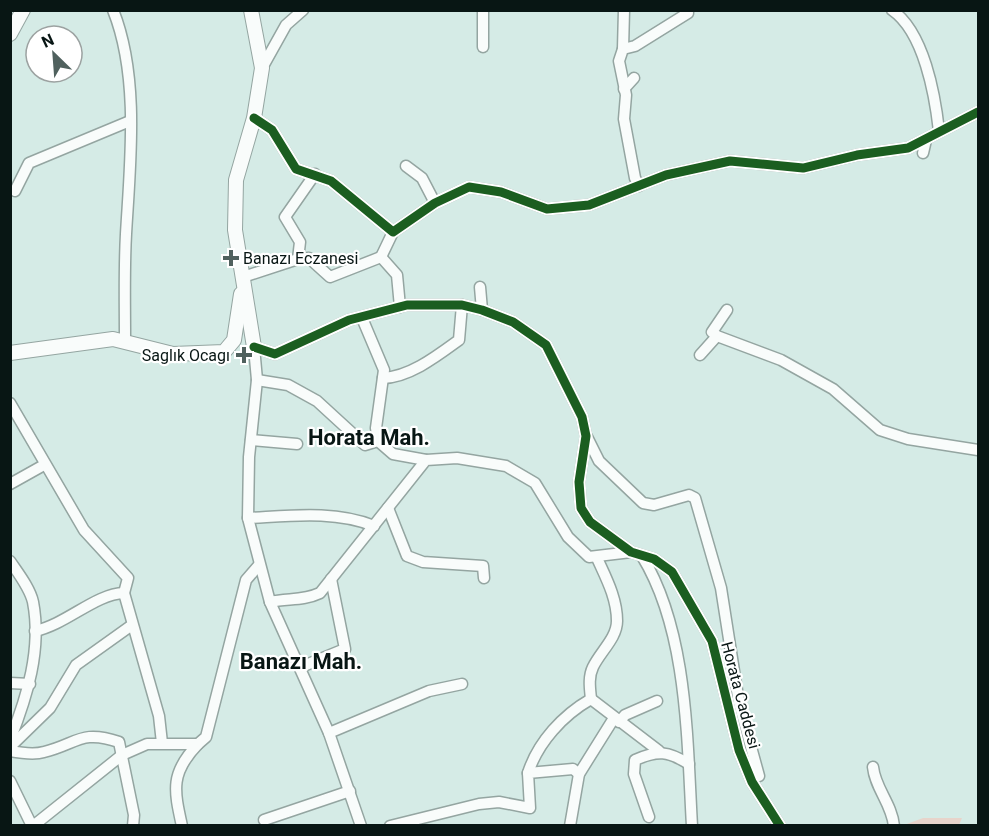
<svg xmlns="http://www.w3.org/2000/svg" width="989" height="836" font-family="Roboto,sans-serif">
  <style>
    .green { fill: #e7d4cb }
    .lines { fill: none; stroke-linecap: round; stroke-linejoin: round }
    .street-casing { stroke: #94a5a1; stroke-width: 13 }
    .secondary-casing { stroke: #94a5a1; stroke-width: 16 }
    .street { stroke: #f9fcfb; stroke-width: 10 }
    .secondary { stroke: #f9fcfb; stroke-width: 14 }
    .cycleway-casing { stroke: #fff; stroke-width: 13 }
    .cycleway { stroke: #1b5e20; stroke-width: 9 }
    .poi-dot { fill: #50615e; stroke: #fff; stroke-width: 2 }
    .labels { text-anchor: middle; stroke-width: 4.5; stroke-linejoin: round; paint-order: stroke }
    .poi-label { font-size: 16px; fill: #081614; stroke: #fff; text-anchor: start }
    .street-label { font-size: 16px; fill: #081614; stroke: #fff }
    .district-label { font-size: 22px; font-weight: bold; fill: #081614; stroke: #fff }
  </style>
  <rect width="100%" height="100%" fill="#d5ebe6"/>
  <polygon class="green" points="923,818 962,818 959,825 904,825"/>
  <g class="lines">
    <g class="street-casing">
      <g id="street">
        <path d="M113,10C140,77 130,164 126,234C124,269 125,305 125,340"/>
        <polyline points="483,10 483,47"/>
        <path d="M892,10C924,32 935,95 939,131"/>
        <polyline points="623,49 624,10"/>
        <polyline points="262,68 286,25 303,10"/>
        <polyline points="624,89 634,78"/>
        <polyline points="254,118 272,130 296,169 331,181 393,232 435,203 469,187 501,192 547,209 589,205 666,175 730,161 803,168 857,155 908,148 978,112"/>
        <polyline points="923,153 926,140"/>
        <polyline points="406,166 422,178 435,203"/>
        <polyline points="639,186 635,178 624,119 626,95 619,61 623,49 635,46 688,13"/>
        <polyline points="15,191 29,163 130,121"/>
        <polyline points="381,257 393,232"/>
        <polyline points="298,259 300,242 285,217 315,174"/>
        <polyline points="243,277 298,259 309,258 330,277 381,257 397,275 400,307"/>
        <polyline points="480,287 482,310"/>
        <polyline points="727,310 712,332 717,336 781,360 833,389 880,430 908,439 978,450"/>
        <polyline points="254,347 275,354 349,320 407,305 462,305 482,310 513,322 546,345 582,417 586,436 579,482 581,508 590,522 631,552 654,559 672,572 712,641 739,750 752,782 780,826"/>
        <polyline points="254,347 257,380 249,457 248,518 270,602 329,733 361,826"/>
        <polyline points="700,355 717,336"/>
        <path d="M383,378C410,377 437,356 459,340L462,305"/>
        <polyline points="257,380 288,385 317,401 365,445 378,441 376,428 384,370 362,318"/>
        <polyline points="10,403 84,530 128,578 124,593 159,716 162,743"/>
        <polyline points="587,437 599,461 643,503 654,505 689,495 695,498 721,588 739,703 759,776"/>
        <polyline points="251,440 297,444"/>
        <polyline points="378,441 393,454 426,460"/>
        <polyline points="10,484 44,465"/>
        <polyline points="388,508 407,556 423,562 483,566 484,578"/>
        <path d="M248,518C289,516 335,510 374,526"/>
        <path d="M642,556C688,631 687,740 692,826"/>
        <path d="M10,561C18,573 30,588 33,602C42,649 27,697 10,740"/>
        <path d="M270,602C288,598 303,601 320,593L426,460L457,458L506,466L535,483L568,537L589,557L631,552"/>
        <path d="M35,631C67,624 95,594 124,593"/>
        <polyline points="301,667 345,649 331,579"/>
        <polyline points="10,683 30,684"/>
        <path d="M591,699C590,689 588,677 593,667C600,652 617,638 617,621C617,598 606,578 597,558"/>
        <polyline points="619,722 625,715 657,701"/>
        <polyline points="329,733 429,691 462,684"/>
        <polyline points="10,747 50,708 76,665 132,625"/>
        <path d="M10,751C21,753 34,755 44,752C77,744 81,729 119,742L134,815L133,826"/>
        <path d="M873,767C875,788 892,804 894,826"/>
        <path d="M528,773C538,742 563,715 591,699L659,751"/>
        <polyline points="10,781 32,826"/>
        <path d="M649,817L634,774L635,760C658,750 668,751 689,764"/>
        <polyline points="264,820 350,791"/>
        <polyline points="33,826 122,755 147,744 198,744 206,737 246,580 259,565"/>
        <path d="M182,826C174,790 170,773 198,744"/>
        <polyline points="390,826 479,804 499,802 530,808 528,773 573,769 579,774"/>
        <polyline points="570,826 579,774 614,718"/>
      </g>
    </g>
    <g class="secondary-casing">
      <g id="secondary">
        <polyline points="251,10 262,68 254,118 236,180 235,230 254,347"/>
        <polyline points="10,34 23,10"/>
        <polyline points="10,353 113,339 173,354 224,352 234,340 241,294"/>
      </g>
    </g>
    <use href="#street" class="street"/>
    <use href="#secondary" class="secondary"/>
    <g class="cycleway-casing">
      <g id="cycleway">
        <polyline points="254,118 272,130 296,169 331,181 393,232 435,203 469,187 501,192 547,209 589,205 666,175 730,161 803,168 857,155 908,148 978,112"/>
        <polyline points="254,347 275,354 349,320 407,305 462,305 482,310 513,322 546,345 582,417 586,436 579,482 581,508 590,522 631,552 654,559 672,572 712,641 739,750 752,782 780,826"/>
      </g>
    </g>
    <use href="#cycleway" class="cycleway"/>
  </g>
  <g class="poi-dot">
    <path d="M228 249h6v6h6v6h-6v6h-6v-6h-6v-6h6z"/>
    <path d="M241 346h6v6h6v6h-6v6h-6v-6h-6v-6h6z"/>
  </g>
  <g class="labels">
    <g class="poi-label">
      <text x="243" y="264">Banazı Eczanesi</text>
      <text x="230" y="361" text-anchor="end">Saglık Ocagı</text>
    </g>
    <g class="street-label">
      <text transform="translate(741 695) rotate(75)" y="6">Horata Caddesi</text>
    </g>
    <g class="district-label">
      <text x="369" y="445">Horata Mah.</text>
      <text x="301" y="669">Banazı Mah.</text>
    </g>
  </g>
  <rect width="989" height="836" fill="none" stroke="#081614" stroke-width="24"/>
  <g transform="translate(54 54) rotate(335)"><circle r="28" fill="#ffffff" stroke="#9ca2a1" stroke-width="1.5"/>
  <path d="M0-4.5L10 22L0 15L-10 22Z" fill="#50615e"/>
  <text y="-9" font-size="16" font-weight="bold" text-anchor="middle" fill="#081614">N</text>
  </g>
</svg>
